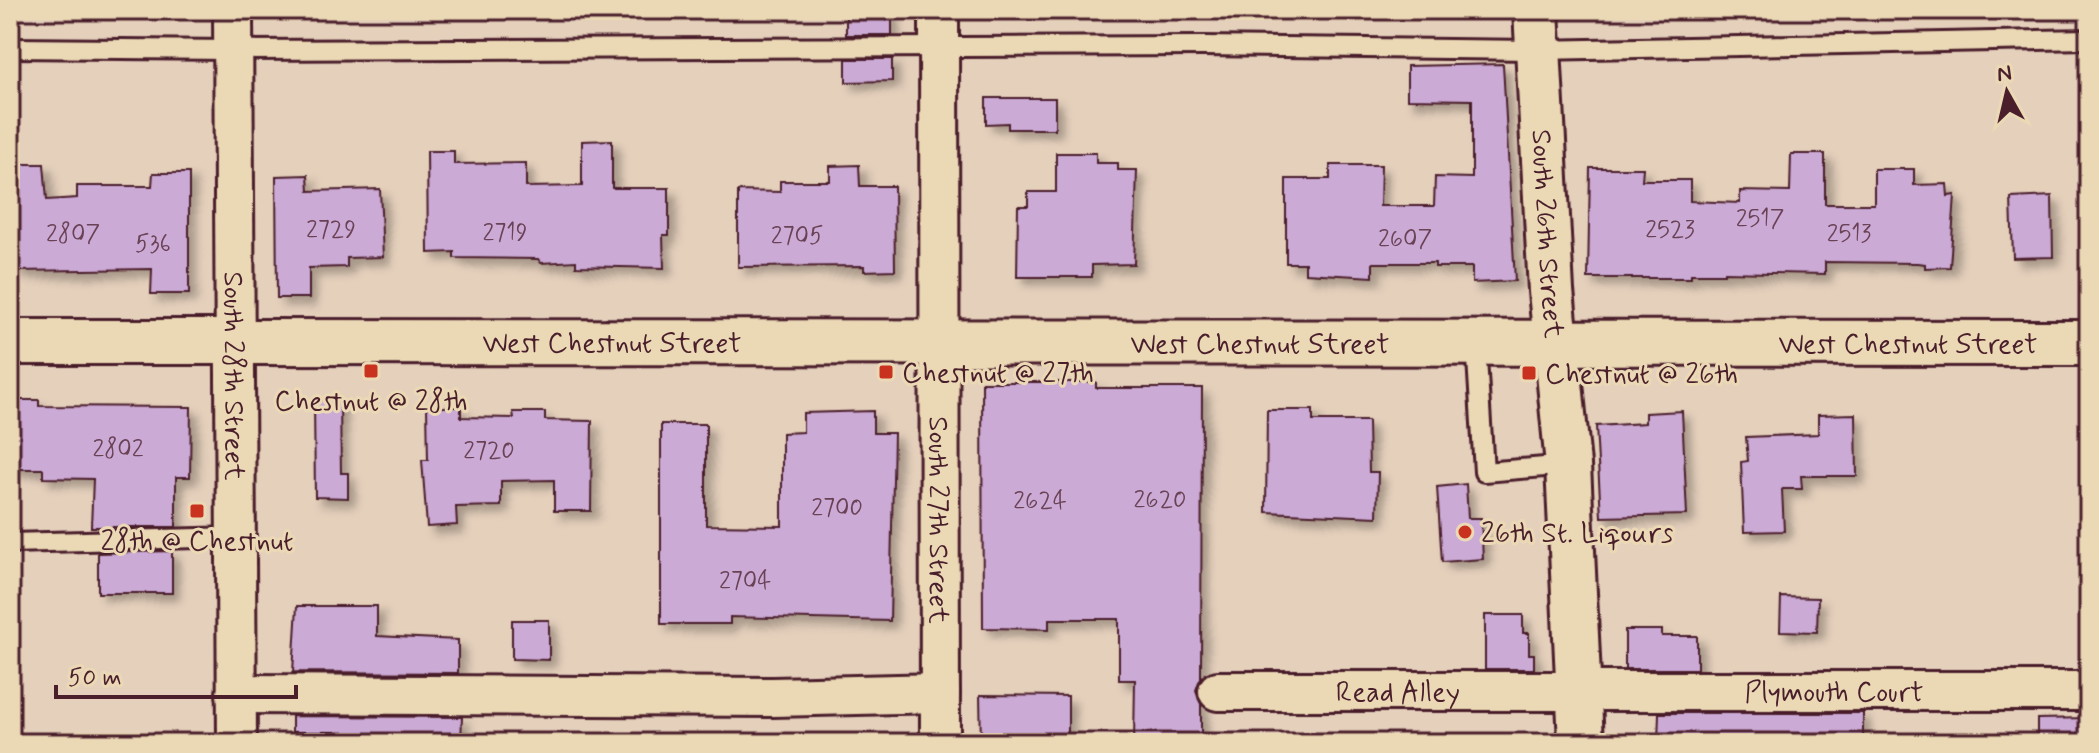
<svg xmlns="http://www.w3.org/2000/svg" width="2099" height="753" font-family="Mynerve,sans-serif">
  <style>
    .building { fill: #cbaad5; stroke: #4a1f2b; stroke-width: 2; filter: url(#shadow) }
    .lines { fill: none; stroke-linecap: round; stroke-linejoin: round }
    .service-casing { stroke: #4a1f2b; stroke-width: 24 }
    .minor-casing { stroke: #4a1f2b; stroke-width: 44 }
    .tertiary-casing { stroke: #4a1f2b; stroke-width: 50 }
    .secondary-casing { stroke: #4a1f2b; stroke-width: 50 }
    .service { stroke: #ebd9b6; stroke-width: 18 }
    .minor { stroke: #ebd9b6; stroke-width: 38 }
    .tertiary { stroke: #ebd9b6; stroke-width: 44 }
    .secondary { stroke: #ebd9b6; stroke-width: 44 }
    .poi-dot { fill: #c8321e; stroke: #ebd9b6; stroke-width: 3 }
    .labels { text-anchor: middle; stroke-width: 6; stroke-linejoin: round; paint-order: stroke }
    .number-label { font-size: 24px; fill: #6a4256 }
    .street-label { font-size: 28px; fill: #4a1f2b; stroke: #ebd9b6 }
    .poi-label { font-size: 28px; fill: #4a1f2b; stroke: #ebd9b6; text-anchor: start }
  </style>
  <defs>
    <filter id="shadow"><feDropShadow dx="7" dy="7" stdDeviation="4" flood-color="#0004"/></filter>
  </defs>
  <rect width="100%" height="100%" fill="#e5d0bc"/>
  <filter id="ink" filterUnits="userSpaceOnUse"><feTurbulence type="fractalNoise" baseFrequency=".0125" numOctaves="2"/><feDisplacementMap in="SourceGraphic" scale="16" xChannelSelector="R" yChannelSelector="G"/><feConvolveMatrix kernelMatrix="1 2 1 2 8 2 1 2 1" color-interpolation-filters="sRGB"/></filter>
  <g filter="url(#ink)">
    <g class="building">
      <polygon points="846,10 892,11 892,35 846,35"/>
      <polygon points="846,59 892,59 892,81 846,82"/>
      <polygon points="1503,64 1515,281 1472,283 1472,267 1435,267 1435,263 1373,263 1373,277 1305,273 1305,263 1286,263 1286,179 1330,179 1330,165 1381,165 1380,206 1434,206 1435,177 1472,178 1472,100 1407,99 1407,66"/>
      <polygon points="986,98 1055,98 1055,129 1008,129 1008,123 986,124"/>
      <polygon points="612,140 612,188 669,188 669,235 663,235 664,268 576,266 576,261 541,263 538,259 454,258 454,252 428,253 427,151 454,151 454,164 526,163 526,187 582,186 582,141"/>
      <polygon points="1056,153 1096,153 1096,163 1118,163 1118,170 1137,170 1134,264 1092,265 1092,277 1017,277 1018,206 1028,206 1028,192 1056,192"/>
      <polygon points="1791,154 1825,154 1825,204 1874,204 1874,169 1914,169 1914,185 1947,184 1948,196 1955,195 1950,267 1925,268 1925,264 1917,263 1825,262 1825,274 1724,272 1724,274 1691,274 1691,278 1588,278 1590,168 1643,168 1642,180 1690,180 1690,201 1740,203 1740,191 1790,192"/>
      <polygon points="16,164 44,164 47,200 77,198 77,186 152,186 153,173 189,173 189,294 151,294 152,269 16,271 16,262 10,262 10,191 16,191"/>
      <polygon points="859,165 860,186 894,186 895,270 864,271 864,266 738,267 738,191 780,192 780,181 830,181 830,166"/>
      <polygon points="308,175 309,191 380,189 383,257 347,258 347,267 309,268 309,298 277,298 276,176"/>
      <polygon points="2052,196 2053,257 2013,258 2011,198"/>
      <polygon points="982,382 1096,382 1096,388 1202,388 1201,678 1196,690 1201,704 1201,743 1134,743 1135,680 1119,680 1119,619 1049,619 1049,629 983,628"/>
      <polygon points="10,400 39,400 39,406 191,407 190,477 176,477 176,527 91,527 93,479 43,478 43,469 10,469"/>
      <polygon points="314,400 340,400 341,473 348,473 348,498 315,497"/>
      <polygon points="427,407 461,407 461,417 514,418 513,412 545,412 545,420 592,421 591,511 554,511 554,480 501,481 501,506 456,507 457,525 427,527 422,460 428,460"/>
      <polygon points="1267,410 1313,410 1313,421 1368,421 1369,472 1378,472 1377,517 1266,512"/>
      <polygon points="873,411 873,433 894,433 890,621 730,617 730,624 661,624 661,424 706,424 706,525 782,526 782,433 803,432 803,413"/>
      <polygon points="1682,411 1687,515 1601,517 1596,426 1645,423 1645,413"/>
      <polygon points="1856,414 1857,476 1801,476 1802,489 1782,489 1784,531 1744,532 1741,462 1748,461 1746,437 1818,434 1818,415"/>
      <polygon points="1466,484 1468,518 1481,518 1483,559 1442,562 1437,487"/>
      <polygon points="172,551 172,593 98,593 98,553"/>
      <polygon points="1781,597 1818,598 1817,632 1780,631"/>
      <polygon points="297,606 377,606 377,636 458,640 458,673 293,672"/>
      <polygon points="1485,615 1523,615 1523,633 1529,633 1529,654 1534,654 1534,669 1485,669"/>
      <polygon points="512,620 549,620 549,660 512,659"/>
      <polygon points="1625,630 1662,630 1662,636 1697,636 1697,669 1625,669"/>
      <polygon points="980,695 1068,696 1068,743 981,743"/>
      <polygon points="1659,713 1863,713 1863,743 1658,743"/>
      <polygon points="292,716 462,717 461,743 335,742 335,732 292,732"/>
      <polygon points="2089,718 2089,743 2037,743 2037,719"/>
    </g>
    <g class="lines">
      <g class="service-casing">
        <g id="service">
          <polyline points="10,48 232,50 1204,46 1538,50 2089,39"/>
          <polyline points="1476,342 1484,472 1568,465"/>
          <polyline points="10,543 236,537"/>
        </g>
      </g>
      <g class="minor-casing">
        <g id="minor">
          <path id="s1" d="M233,10L237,743"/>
          <path id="s2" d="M939,10L940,743"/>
          <path id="s3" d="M1218,691H2089"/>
          <polyline points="236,694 773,697 940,693"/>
        </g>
      </g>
      <g class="tertiary-casing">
        <g id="tertiary">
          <path id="s4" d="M1536,10L1551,291L1568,465L1581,743"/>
        </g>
      </g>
      <g class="secondary-casing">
        <g id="secondary">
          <path id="s5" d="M10,342L2089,343"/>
        </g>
      </g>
      <use href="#service" class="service"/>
      <use href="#minor" class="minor"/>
      <use href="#tertiary" class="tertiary"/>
      <use href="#secondary" class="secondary"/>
    </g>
  </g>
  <g class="poi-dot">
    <rect x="363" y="363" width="16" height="16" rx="4"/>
    <rect x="878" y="364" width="16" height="16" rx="4"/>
    <rect x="1521" y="365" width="16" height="16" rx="4"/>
    <rect x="189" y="503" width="16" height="16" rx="4"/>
    <circle cx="1465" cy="532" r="8"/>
  </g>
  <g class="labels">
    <g class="number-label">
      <text x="1760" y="226">2517</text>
      <text x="331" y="237">2729</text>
      <text x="1670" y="237">2523</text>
      <text x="505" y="240">2719</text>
      <text x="73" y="241">2807</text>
      <text x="1849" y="241">2513</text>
      <text x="797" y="243">2705</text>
      <text x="1405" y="246">2607</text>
      <text x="153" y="251">536</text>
      <text x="118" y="456">2802</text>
      <text x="489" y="458">2720</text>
      <text x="1160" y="507">2620</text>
      <text x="1040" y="508">2624</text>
      <text x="837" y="515">2700</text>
      <text x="745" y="588">2704</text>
    </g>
    <g class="street-label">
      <text dy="10" stroke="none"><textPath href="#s4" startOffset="224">South 26th Street</textPath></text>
      <text dy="10" stroke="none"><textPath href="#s5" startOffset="602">West Chestnut Street</textPath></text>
      <text dy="10" stroke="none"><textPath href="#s5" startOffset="1250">West Chestnut Street</textPath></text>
      <text dy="10" stroke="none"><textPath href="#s5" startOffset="1898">West Chestnut Street</textPath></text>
      <text dy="10" stroke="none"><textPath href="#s1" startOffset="366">South 28th Street</textPath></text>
      <text dy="10" stroke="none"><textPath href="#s2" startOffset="510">South 27th Street</textPath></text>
      <text dy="10" stroke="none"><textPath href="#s3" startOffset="180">Read Alley</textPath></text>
      <text dy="10" stroke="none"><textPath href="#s3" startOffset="616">Plymouth Court</textPath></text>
    </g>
    <g class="poi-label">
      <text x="902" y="382">Chestnut @ 27th</text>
      <text x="1545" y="383">Chestnut @ 26th</text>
      <text x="371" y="410" text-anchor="middle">Chestnut @ 28th</text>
      <text x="1481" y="542">26th St. Liqours</text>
      <text x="197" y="550" text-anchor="middle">28th @ Chestnut</text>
    </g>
  </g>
  <rect width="2099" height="753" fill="none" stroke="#ebd9b6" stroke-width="40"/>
  <rect x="20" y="20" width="2059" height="713" fill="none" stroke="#4a1f2b" stroke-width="3" filter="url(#ink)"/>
  <g transform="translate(2007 92) rotate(352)" stroke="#ebd9b6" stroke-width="6" paint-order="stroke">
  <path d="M0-6L14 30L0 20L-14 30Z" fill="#4a1f2b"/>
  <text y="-12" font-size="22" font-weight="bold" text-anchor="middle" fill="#4a1f2b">N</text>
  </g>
  <path d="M56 685v12h240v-12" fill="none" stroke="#4a1f2b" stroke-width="4"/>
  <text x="68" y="685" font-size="24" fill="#4a1f2b" stroke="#ebd9b6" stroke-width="6" paint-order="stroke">50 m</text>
</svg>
